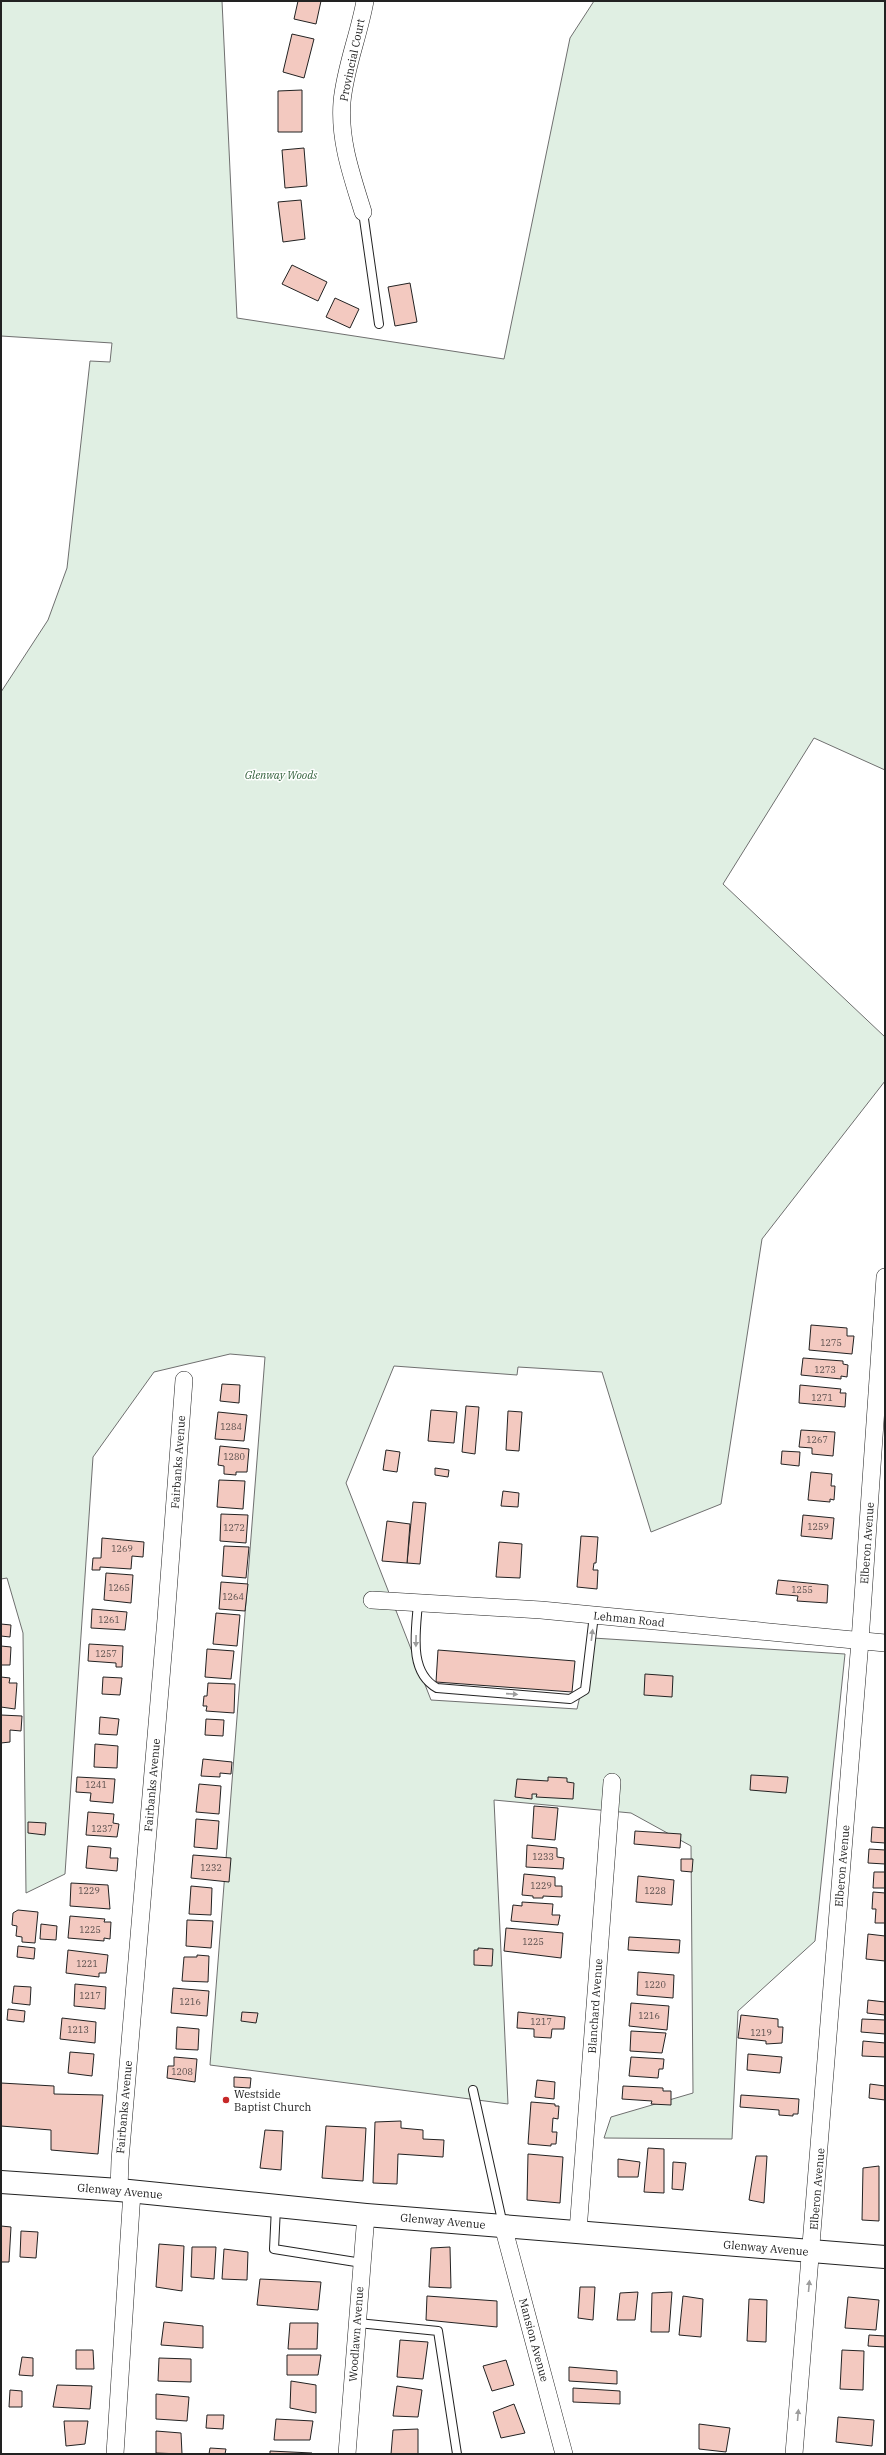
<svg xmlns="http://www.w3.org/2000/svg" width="886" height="2455" font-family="'IBM Plex Serif',serif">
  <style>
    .green { fill: #e0efe3; stroke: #6f6f6f }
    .building { fill: #f3c9c0; stroke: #222 }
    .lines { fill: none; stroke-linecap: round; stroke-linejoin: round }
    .lane-casing { stroke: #222; stroke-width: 10 }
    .street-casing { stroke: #222; stroke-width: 18 }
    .primary-casing { stroke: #222; stroke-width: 24 }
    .lane { stroke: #fff; stroke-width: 8 }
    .street { stroke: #fff; stroke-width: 17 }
    .primary { stroke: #fff; stroke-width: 22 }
    .oneway { fill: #9c9c9c }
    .poi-dot { fill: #c62828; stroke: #fff; stroke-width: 1.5 }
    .labels { text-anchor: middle; stroke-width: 3; stroke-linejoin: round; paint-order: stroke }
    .number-label { font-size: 9px; fill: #564c4a }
    .street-label { font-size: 11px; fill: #222; stroke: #fff }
    .park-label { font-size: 11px; font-style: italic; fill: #2f5e38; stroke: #fff }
    .poi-label { font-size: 11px; fill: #222; stroke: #fff; text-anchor: start }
  </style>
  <rect width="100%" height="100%" fill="#fff"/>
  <polygon class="green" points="1,1 222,1 237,318 504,359 570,38 594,1 885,1 885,770 814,738 723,884 885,1037 885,1081 762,1239 721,1504 651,1532 602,1372 518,1367 517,1375 394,1366 346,1483 431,1700 577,1709 593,1638 845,1654 815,1941 738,2011 732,2139 604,2138 611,2117 693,2093 691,1846 631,1813 494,1800 508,2104 210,2065 265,1357 230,1354 154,1372 93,1457 65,1874 26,1893 23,1633 7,1578 1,1579 1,692 48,620 67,568 90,361 110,362 112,343 1,336"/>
  <g class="building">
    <polygon points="298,1 321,1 316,24 294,19"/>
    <polygon points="292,34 314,39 304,78 283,72"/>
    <polygon points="302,90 302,132 278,132 278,91"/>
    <polygon points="304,148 307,186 285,188 282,150"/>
    <polygon points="301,200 305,239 283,242 278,202"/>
    <polygon points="292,265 327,282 318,301 282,284"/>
    <polygon points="410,283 417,322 395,326 388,287"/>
    <polygon points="335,298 359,309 350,328 326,317"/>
    <polygon points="811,1325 847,1328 847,1336 854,1336 852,1354 809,1350"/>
    <polygon points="803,1358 843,1361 843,1364 848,1365 847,1377 841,1376 841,1379 801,1375"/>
    <polygon points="222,1384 240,1385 239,1403 220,1401"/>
    <polygon points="800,1385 841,1389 840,1393 846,1393 845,1407 799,1403"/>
    <polygon points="466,1406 479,1407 475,1454 462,1452"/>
    <polygon points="431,1410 457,1412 454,1443 428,1441"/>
    <polygon points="508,1411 522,1412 519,1451 506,1450"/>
    <polygon points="218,1412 247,1415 244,1441 215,1439"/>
    <polygon points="801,1430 835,1432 833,1456 812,1454 812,1448 799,1447"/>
    <polygon points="220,1446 249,1449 247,1472 236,1472 236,1475 224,1474 224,1466 218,1465"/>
    <polygon points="386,1450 400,1452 397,1472 383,1470"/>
    <polygon points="782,1451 800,1452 799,1466 781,1464"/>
    <polygon points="435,1468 449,1470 448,1477 435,1475"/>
    <polygon points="811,1472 832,1474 831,1486 835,1486 834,1500 830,1499 830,1502 808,1500"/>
    <polygon points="219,1480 245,1481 243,1509 217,1507"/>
    <polygon points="503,1491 519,1493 518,1507 501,1506"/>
    <polygon points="413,1502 426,1503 420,1564 407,1563"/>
    <polygon points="221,1514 248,1515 246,1543 220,1541"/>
    <polygon points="803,1515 834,1518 832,1539 801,1536"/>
    <polygon points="387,1521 410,1524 407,1563 382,1561"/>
    <polygon points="581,1536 598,1537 596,1563 594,1563 593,1570 598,1570 597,1589 577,1587"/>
    <polygon points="102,1538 144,1542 143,1557 132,1556 131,1569 100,1567 100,1570 92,1570 93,1558 101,1558"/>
    <polygon points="499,1542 522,1544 520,1578 496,1577"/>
    <polygon points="224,1546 249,1547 246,1578 222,1576"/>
    <polygon points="106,1573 133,1575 131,1603 104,1600"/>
    <polygon points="778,1580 828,1585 827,1603 797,1601 798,1596 776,1594"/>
    <polygon points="221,1582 248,1584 245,1611 219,1609"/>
    <polygon points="92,1609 127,1612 125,1630 91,1628"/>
    <polygon points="216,1613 240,1615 237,1646 213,1644"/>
    <polygon points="1,1624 11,1625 10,1637 1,1636"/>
    <polygon points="89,1644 123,1646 122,1667 116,1667 116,1663 88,1661"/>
    <polygon points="1,1646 11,1647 10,1665 1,1665"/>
    <polygon points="207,1649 234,1651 231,1679 205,1677"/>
    <polygon points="438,1650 575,1661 572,1692 436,1682"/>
    <polygon points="645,1674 673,1676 672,1697 644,1695"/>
    <polygon points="1,1677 10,1678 9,1683 17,1683 15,1709 1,1707"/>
    <polygon points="103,1677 122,1678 120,1695 102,1694"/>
    <polygon points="208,1683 235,1684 234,1713 206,1711 207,1706 203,1706 204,1696 207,1696"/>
    <polygon points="1,1715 22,1716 21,1731 10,1730 10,1742 1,1743"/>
    <polygon points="100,1717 119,1719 117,1735 99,1734"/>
    <polygon points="206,1719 224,1720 223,1736 205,1735"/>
    <polygon points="95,1744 118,1746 117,1768 94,1767"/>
    <polygon points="203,1759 232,1762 231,1774 220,1773 220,1777 201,1776"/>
    <polygon points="751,1775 788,1777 786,1793 750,1790"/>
    <polygon points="77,1777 115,1779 113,1803 90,1801 91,1793 76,1792"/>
    <polygon points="548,1777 567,1778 567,1782 574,1783 573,1799 536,1797 537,1794 532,1794 532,1799 515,1797 517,1779 548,1781"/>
    <polygon points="199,1784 221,1786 219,1814 196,1812"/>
    <polygon points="534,1806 558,1808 555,1840 532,1838"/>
    <polygon points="88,1812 114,1814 113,1823 119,1824 117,1837 86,1835"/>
    <polygon points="196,1819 219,1821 217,1849 194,1847"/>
    <polygon points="28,1822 46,1823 45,1835 28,1833"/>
    <polygon points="872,1827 885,1828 885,1843 871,1842"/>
    <polygon points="635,1831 681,1834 680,1848 634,1844"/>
    <polygon points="527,1845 557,1848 557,1857 564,1858 563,1869 526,1867"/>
    <polygon points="88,1846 111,1848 110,1858 118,1858 117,1871 86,1868"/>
    <polygon points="869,1849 885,1850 885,1864 868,1863"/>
    <polygon points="193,1855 231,1858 229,1882 191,1878"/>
    <polygon points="681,1859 693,1859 692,1872 681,1871"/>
    <polygon points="874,1872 885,1872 885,1888 873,1888"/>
    <polygon points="524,1874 555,1877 555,1886 562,1886 562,1897 543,1896 543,1898 533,1898 533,1896 522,1895"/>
    <polygon points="638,1876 674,1880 672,1905 636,1902"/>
    <polygon points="71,1883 108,1885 110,1909 70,1906"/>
    <polygon points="191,1886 212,1888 211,1915 189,1914"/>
    <polygon points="873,1892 885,1893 885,1923 875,1923 876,1909 872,1909"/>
    <polygon points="522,1902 553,1904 552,1915 560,1915 558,1925 511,1921 513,1905 522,1906"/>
    <polygon points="18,1910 38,1912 35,1943 22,1942 22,1937 16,1936 17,1926 12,1925 13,1913"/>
    <polygon points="70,1916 105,1919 104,1922 111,1922 110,1939 104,1938 104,1941 68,1938"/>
    <polygon points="187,1920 213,1921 211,1948 186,1946"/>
    <polygon points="41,1924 57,1926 56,1940 40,1939"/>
    <polygon points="506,1928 563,1933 561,1958 504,1951"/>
    <polygon points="868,1934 885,1936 885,1961 866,1959"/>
    <polygon points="629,1937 680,1940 679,1953 628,1950"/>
    <polygon points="18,1946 35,1948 34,1959 17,1957"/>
    <polygon points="478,1948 493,1949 492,1966 474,1965 474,1950 478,1950"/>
    <polygon points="68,1950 108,1955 106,1973 99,1973 99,1977 66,1973"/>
    <polygon points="197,1955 209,1956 208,1982 182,1981 184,1957 197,1957"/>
    <polygon points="638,1972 674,1975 673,1998 637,1995"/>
    <polygon points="75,1984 106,1987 105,2009 74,2006"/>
    <polygon points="14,1986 31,1987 30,2005 12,2003"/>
    <polygon points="173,1988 209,1991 207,2016 171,2013"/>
    <polygon points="868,2000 885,2002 885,2015 867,2013"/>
    <polygon points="631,2003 669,2006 667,2030 629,2026"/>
    <polygon points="8,2009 25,2011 24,2022 7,2020"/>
    <polygon points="242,2012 258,2013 256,2023 241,2021"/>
    <polygon points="518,2012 565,2017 564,2029 552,2029 551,2038 534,2037 534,2029 517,2028"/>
    <polygon points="741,2015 778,2019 778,2027 783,2027 782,2043 766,2044 766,2041 738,2038"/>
    <polygon points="62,2018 96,2022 95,2043 60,2039"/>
    <polygon points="862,2019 885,2020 885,2034 861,2032"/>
    <polygon points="177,2027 199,2029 198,2050 176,2049"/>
    <polygon points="631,2031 666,2033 662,2053 630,2051"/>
    <polygon points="863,2041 885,2043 885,2057 862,2056"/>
    <polygon points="70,2052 94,2054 92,2076 68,2073"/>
    <polygon points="748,2054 782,2057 780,2073 747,2070"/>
    <polygon points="174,2057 197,2059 195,2082 167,2078 168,2066 174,2066"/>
    <polygon points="631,2057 664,2059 663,2069 659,2069 658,2078 629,2076"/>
    <polygon points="234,2077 251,2078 250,2088 234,2087"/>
    <polygon points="537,2080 555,2082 554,2099 535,2097"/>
    <polygon points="1,2083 54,2086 54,2094 103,2095 98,2154 51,2150 51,2130 1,2126"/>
    <polygon points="870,2084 885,2086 885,2100 869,2098"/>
    <polygon points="623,2086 663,2088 663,2091 671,2091 671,2105 651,2104 652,2101 622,2099"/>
    <polygon points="741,2095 799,2099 798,2114 793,2114 793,2116 779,2115 779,2110 740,2107"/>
    <polygon points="531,2102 555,2104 555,2106 559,2106 558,2119 553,2118 552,2132 557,2132 556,2144 551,2144 551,2146 528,2144"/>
    <polygon points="401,2121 401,2128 423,2130 423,2139 444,2140 443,2157 398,2154 397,2184 373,2183 375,2122"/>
    <polygon points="326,2126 366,2128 363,2181 322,2178"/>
    <polygon points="265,2130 283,2131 281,2170 260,2168"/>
    <polygon points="648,2148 664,2149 664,2193 644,2192"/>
    <polygon points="528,2154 563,2157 560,2203 527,2200"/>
    <polygon points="756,2156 767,2156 764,2203 749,2200"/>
    <polygon points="618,2159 640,2162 638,2177 618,2177"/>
    <polygon points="673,2162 686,2163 683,2190 672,2189"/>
    <polygon points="879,2166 879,2221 862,2220 863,2168"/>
    <polygon points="1,2226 11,2227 9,2262 1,2262"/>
    <polygon points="21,2231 38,2232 36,2258 20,2257"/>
    <polygon points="159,2244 184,2246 182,2291 156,2287"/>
    <polygon points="192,2247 216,2247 214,2279 191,2277"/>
    <polygon points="450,2247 451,2288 429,2287 431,2248"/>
    <polygon points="224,2249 248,2252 247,2280 222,2279"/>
    <polygon points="260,2279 321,2282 318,2310 257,2305"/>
    <polygon points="580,2287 595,2287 593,2320 578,2318"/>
    <polygon points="638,2292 635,2320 617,2320 620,2293"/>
    <polygon points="672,2292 669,2332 651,2332 652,2293"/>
    <polygon points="427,2296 497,2301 497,2327 426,2320"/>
    <polygon points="683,2296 703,2299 701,2337 679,2335"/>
    <polygon points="848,2297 879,2300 876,2330 845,2328"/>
    <polygon points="749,2299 767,2300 766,2342 747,2341"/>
    <polygon points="164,2322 203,2326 203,2348 161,2345"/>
    <polygon points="290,2323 318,2323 317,2349 288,2349"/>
    <polygon points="869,2335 885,2336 885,2347 868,2346"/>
    <polygon points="400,2340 428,2342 423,2379 397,2377"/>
    <polygon points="76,2350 93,2350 94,2369 76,2369"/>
    <polygon points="842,2350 864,2351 863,2390 840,2389"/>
    <polygon points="287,2355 321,2355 318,2375 287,2375"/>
    <polygon points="22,2357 33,2358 33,2376 19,2375"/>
    <polygon points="159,2358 191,2359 191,2382 158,2381"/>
    <polygon points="506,2360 514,2385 492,2391 483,2366"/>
    <polygon points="569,2367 617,2371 617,2384 569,2381"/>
    <polygon points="291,2381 316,2385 316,2413 290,2408"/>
    <polygon points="57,2385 92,2386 90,2409 53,2407"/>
    <polygon points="397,2386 422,2390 418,2417 393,2416"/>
    <polygon points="573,2388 620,2391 620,2404 573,2402"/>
    <polygon points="10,2390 22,2391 22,2407 9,2407"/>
    <polygon points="156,2394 189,2397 187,2421 156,2419"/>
    <polygon points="514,2404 525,2433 501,2438 493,2412"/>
    <polygon points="207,2415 224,2415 223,2429 206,2428"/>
    <polygon points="838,2417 874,2420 872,2446 836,2442"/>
    <polygon points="276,2419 313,2421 310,2440 274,2440"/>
    <polygon points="64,2421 88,2421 85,2444 66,2446"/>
    <polygon points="699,2424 730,2428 726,2452 699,2449"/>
    <polygon points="418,2429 418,2454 391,2454 393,2430"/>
    <polygon points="156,2431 181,2433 182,2454 156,2453"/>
    <polygon points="210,2448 226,2449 225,2454 209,2454"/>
    <polygon points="270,2451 312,2453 312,2454 270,2454"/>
  </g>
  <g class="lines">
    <g class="lane-casing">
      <g id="lane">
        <polyline points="363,212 379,324"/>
        <path d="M418,1603C416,1631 408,1672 437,1688L570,1699L585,1690L594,1615"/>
        <polyline points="473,2090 503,2225"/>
        <polyline points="276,2207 274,2249 362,2263"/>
        <polyline points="358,2323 438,2331 457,2454"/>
      </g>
    </g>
    <g class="street-casing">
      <g id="street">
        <path d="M363,212C352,176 339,141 342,102C345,68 359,35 365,1"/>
        <polyline points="372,1600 541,1610 885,1643"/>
        <polyline points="119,2190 120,2160 166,1619 184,1380"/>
        <polyline points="503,2226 564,2454"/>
        <polyline points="578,2231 612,1782"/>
        <polyline points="115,2454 132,2192"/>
        <polyline points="347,2454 366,2215"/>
        <polyline points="794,2454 860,1641 885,1277"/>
      </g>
    </g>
    <g class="primary-casing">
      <polyline id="primary" points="1,2182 119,2190 366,2215 885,2257"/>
    </g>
    <use href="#lane" class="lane"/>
    <use href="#street" class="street"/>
    <use href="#primary" class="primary"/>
  </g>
  <defs><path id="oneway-solid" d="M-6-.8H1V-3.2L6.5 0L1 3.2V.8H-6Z"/></defs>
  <g class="oneway">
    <use href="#oneway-solid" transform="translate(592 1635) rotate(-83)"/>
    <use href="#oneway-solid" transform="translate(416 1641) rotate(91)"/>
    <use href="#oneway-solid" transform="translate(512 1694) rotate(4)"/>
    <use href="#oneway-solid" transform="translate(809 2286) rotate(-85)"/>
    <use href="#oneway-solid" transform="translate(798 2415) rotate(-85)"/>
  </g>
  <circle class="poi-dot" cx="226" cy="2100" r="4"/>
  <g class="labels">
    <g class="number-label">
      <text x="831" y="1346">1275</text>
      <text x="825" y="1373">1273</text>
      <text x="822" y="1401">1271</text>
      <text x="231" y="1430">1284</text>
      <text x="817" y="1443">1267</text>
      <text x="234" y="1460">1280</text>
      <text x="818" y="1530">1259</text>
      <text x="234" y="1531">1272</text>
      <text x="122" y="1552">1269</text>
      <text x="119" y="1591">1265</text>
      <text x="802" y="1593">1255</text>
      <text x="233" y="1600">1264</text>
      <text x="109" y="1623">1261</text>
      <text x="106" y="1657">1257</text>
      <text x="96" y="1788">1241</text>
      <text x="102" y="1832">1237</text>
      <text x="543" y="1860">1233</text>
      <text x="211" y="1871">1232</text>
      <text x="541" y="1889">1229</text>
      <text x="89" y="1894">1229</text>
      <text x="655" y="1894">1228</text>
      <text x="90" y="1933">1225</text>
      <text x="533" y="1945">1225</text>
      <text x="87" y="1967">1221</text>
      <text x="655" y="1988">1220</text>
      <text x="90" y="1999">1217</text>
      <text x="190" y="2005">1216</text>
      <text x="649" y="2019">1216</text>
      <text x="541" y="2025">1217</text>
      <text x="78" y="2033">1213</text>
      <text x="761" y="2036">1219</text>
      <text x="182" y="2075">1208</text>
    </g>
    <g class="street-label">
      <text transform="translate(352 60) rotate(-78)" y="4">Provincial Court</text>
      <text transform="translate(178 1462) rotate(-86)" y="4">Fairbanks Avenue</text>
      <text transform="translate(867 1543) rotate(-86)" y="4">Elberon Avenue</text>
      <text transform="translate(629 1619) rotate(6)" y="4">Lehman Road</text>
      <text transform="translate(152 1785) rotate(-85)" y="4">Fairbanks Avenue</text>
      <text transform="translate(842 1866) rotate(-85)" y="4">Elberon Avenue</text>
      <text transform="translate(595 2006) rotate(-86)" y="4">Blanchard Avenue</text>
      <text transform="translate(124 2107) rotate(-85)" y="4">Fairbanks Avenue</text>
      <text transform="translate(817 2189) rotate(-85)" y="4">Elberon Avenue</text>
      <text transform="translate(120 2191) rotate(5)" y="4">Glenway Avenue</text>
      <text transform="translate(443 2221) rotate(5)" y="4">Glenway Avenue</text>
      <text transform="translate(766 2248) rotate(5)" y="4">Glenway Avenue</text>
      <text transform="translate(356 2334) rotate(-86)" y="4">Woodlawn Avenue</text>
      <text transform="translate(534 2340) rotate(75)" y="4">Mansion Avenue</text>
    </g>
    <g class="park-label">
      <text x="281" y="779">Glenway Woods</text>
    </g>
    <g class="poi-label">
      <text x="234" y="2098">Westside<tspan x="234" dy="13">Baptist Church</tspan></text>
    </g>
  </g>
  <rect width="886" height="2455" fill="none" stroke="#222222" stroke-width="4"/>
</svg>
